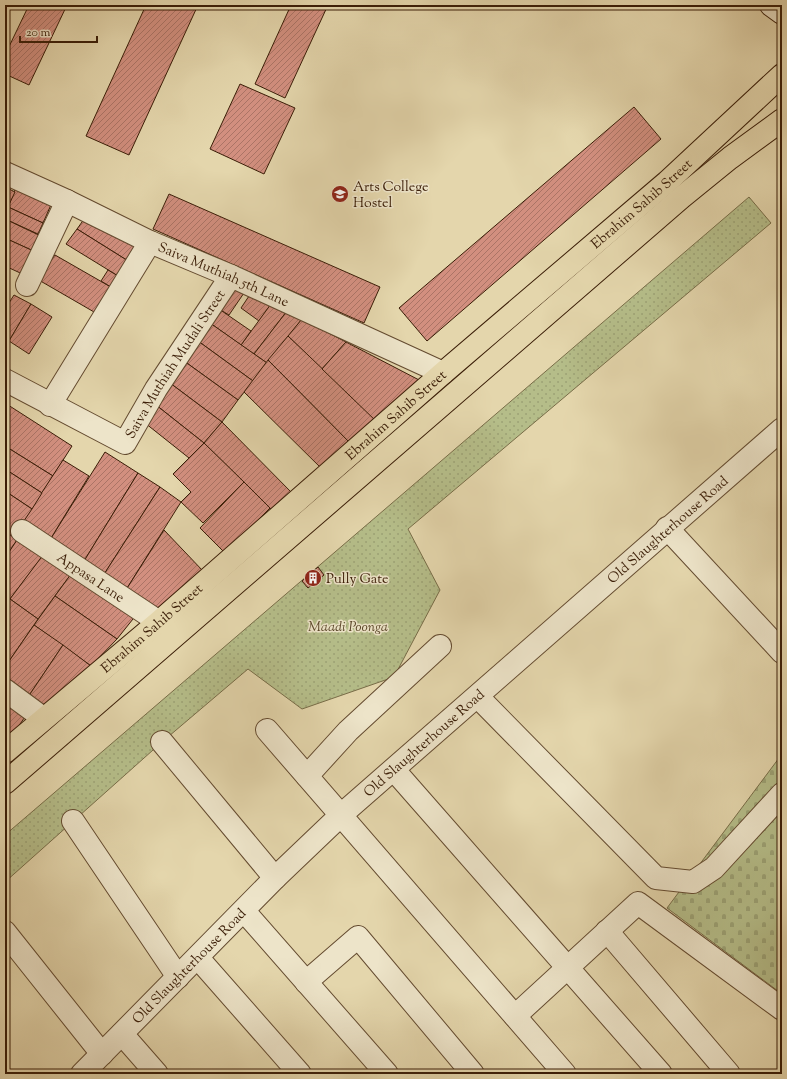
<svg xmlns="http://www.w3.org/2000/svg" width="787" height="1079" font-family="'Sorts Mill Goudy',serif">
  <style>
    .cemetery { fill: url(#cemetery-stones); stroke: #786d48 }
    .park { fill: url(#park-dots); stroke: #786d48 }
    .building { fill: url(#building-hatch); stroke: #3a1d07 }
    .lines { fill: none; stroke-linecap: round; stroke-linejoin: round }
    .street-casing { stroke: #644b30; stroke-width: 24 }
    .secondary-casing { stroke: #3a1d07; stroke-width: 24 }
    .primary-casing { stroke: #3a1d07; stroke-width: 24 }
    .street { stroke: #ede4c9; stroke-width: 22 }
    .secondary { stroke: #ede4c9; stroke-width: 22 }
    .primary { stroke: #e4d6ac; stroke-width: 22 }
    .labels { text-anchor: middle; stroke-width: 3; stroke-linejoin: round; paint-order: stroke }
    .poi-label { font-size: 14px; fill: #3a1d07; stroke: #ede4c9; text-anchor: start }
    .street-label { font-size: 14px; fill: #3a1d07; stroke: #ede4c9 }
    .park-label { font-size: 14px; font-style: italic; fill: #594528; stroke: #ede4c9 }
  </style>
  <defs>
    <pattern id="cemetery-stones" width="16" height="16" patternUnits="userSpaceOnUse"><rect width="16" height="16" fill="#b5bd89"/><path d="M2 7V4a2 2 0 0 1 4 0v3zM10 15v-3a2 2 0 0 1 4 0v3z" fill="#9ca275"/></pattern>
    <pattern id="park-dots" width="8" height="8" patternUnits="userSpaceOnUse"><rect width="8" height="8" fill="#b5bd89"/><path d="M2 2h.1M6 6h.1" fill="none" stroke="#9ca275" stroke-width="1.8" stroke-linecap="round"/></pattern>
    <pattern id="building-hatch" width="6" height="6" patternUnits="userSpaceOnUse"><rect width="6" height="6" fill="#d28f7f"/><path d="M-1 1l2-2M0 6l6-6M5 7l2-2" fill="none" stroke="#ab7466"/></pattern>
  </defs>
  <rect width="100%" height="100%" fill="#e4d6ac"/>
  <filter id="stains"><feTurbulence type="fractalNoise" baseFrequency=".005" numOctaves="4"/><feColorMatrix values="0 0 0 0 .2 0 0 0 0 .09 0 0 0 0 .02 0 0 0 .5 -.17"/></filter>
  <radialGradient id="worn" r=".72"><stop offset=".6" stop-color="#630" stop-opacity="0"/><stop offset="1" stop-color="#630" stop-opacity=".3"/></radialGradient>
  <polygon class="cemetery" points="782,754 782,994 667,908"/>
  <polygon class="park" points="749,197 771,223 408,529 440,590 394,677 302,709 248,669 162,742 5,882 5,835"/>
  <g class="building">
    <polygon points="29,5 67,5 29,85 5,74 5,55"/>
    <polygon points="146,5 198,5 129,155 86,136"/>
    <polygon points="291,5 328,5 285,98 255,84"/>
    <polygon points="240,84 295,108 264,174 210,149"/>
    <polygon points="634,107 661,139 427,341 399,308"/>
    <polygon points="18,182 54,198 43,223 8,207"/>
    <polygon points="5,187 15,192 5,213"/>
    <polygon points="169,194 380,287 364,323 153,229"/>
    <polygon points="8,207 43,223 38,234 5,219 5,213"/>
    <polygon points="87,215 143,248 133,264 77,229"/>
    <polygon points="5,219 47,239 40,254 5,238"/>
    <polygon points="77,229 133,264 123,279 66,244"/>
    <polygon points="5,238 40,254 29,277 5,266"/>
    <polygon points="55,255 116,290 101,316 37,279"/>
    <polygon points="108,270 123,279 116,290 101,281"/>
    <polygon points="235,285 246,290 229,315 219,309"/>
    <polygon points="251,293 271,304 259,321 241,308"/>
    <polygon points="14,295 31,304 9,341 5,339 5,309"/>
    <polygon points="31,304 52,317 29,354 9,341"/>
    <polygon points="271,304 287,311 254,354 241,345"/>
    <polygon points="219,309 251,331 241,345 210,323"/>
    <polygon points="287,311 302,319 267,363 254,354"/>
    <polygon points="302,319 346,342 322,369 288,336"/>
    <polygon points="210,323 267,363 253,381 198,341"/>
    <polygon points="288,336 374,418 350,443 268,360"/>
    <polygon points="198,341 253,381 238,400 184,361"/>
    <polygon points="346,342 421,381 378,423 322,369"/>
    <polygon points="268,360 350,443 323,470 244,392"/>
    <polygon points="184,361 238,400 222,422 170,383"/>
    <polygon points="170,383 222,422 204,443 156,405"/>
    <polygon points="5,403 72,446 53,476 5,446"/>
    <polygon points="156,405 204,443 189,458 145,423"/>
    <polygon points="222,422 292,493 273,511 204,443"/>
    <polygon points="204,443 244,482 203,523 181,502 191,492 173,474"/>
    <polygon points="5,446 53,476 42,493 5,469"/>
    <polygon points="105,452 138,473 81,566 48,543"/>
    <polygon points="63,460 89,476 48,543 20,526"/>
    <polygon points="5,469 42,493 32,509 5,491"/>
    <polygon points="138,473 160,487 101,579 81,566"/>
    <polygon points="244,482 270,508 225,553 200,528"/>
    <polygon points="160,487 181,502 124,593 101,579"/>
    <polygon points="5,491 32,509 13,537 5,531"/>
    <polygon points="164,530 203,571 155,612 124,593"/>
    <polygon points="5,531 17,540 5,558"/>
    <polygon points="17,540 42,557 10,599 5,596 5,558"/>
    <polygon points="46,551 74,570 38,619 10,599"/>
    <polygon points="318,567 324,575 308,588 302,581"/>
    <polygon points="74,570 137,614 117,639 55,596"/>
    <polygon points="5,596 10,599 5,607"/>
    <polygon points="55,596 117,639 91,666 34,625"/>
    <polygon points="10,599 38,619 5,667 5,607"/>
    <polygon points="34,625 63,645 28,697 5,681 5,667"/>
    <polygon points="63,645 91,666 42,707 28,697"/>
    <polygon points="10,698 29,711 18,727 5,737 5,705"/>
  </g>
  <g class="lines">
    <g class="street-casing">
      <g id="street">
        <path id="s1" d="M5,173L67,201L150,242L231,276L443,373"/>
        <polyline points="27,285 67,201"/>
        <path id="s2" d="M5,380L125,443L156,389L231,276"/>
        <polyline points="50,405 150,242"/>
        <polyline points="667,528 782,652"/>
        <path id="s3" d="M22,531L159,622"/>
        <polyline points="5,690 43,718"/>
        <polyline points="478,697 656,878 693,882 714,868 782,794"/>
        <polyline points="267,730 565,1074"/>
        <polyline points="162,742 275,878"/>
        <polyline points="394,770 661,1074"/>
        <polyline points="307,776 348,731 440,646"/>
        <polyline points="73,821 178,977"/>
        <polyline points="244,911 387,1074"/>
        <polyline points="607,931 729,1074"/>
        <polyline points="5,932 102,1054"/>
        <polyline points="198,958 300,1074"/>
        <polyline points="306,982 358,937 473,1074"/>
        <polyline points="515,1016 638,903 782,1009"/>
        <polyline points="122,1034 157,1074"/>
        <path id="s4" d="M82,1074L275,878L341,815L782,429"/>
      </g>
    </g>
    <g class="secondary-casing">
      <polyline id="secondary" points="771,5 782,13"/>
    </g>
    <g class="primary-casing">
      <g id="primary">
        <path id="s5" d="M5,752L159,622L443,373L667,182L782,75"/>
        <polyline points="5,783 682,197 730,158 782,120"/>
      </g>
    </g>
    <use href="#street" class="street"/>
    <use href="#secondary" class="secondary"/>
    <use href="#primary" class="primary"/>
  </g>
  <defs>
    <g id="university-disc" transform="scale(0.9)"><circle r="9.5" fill="#8f2418" stroke="#ede4c9"/><path d="M0-5L7-2L0 1L-7-2ZM-4 1L0 2.5L4 1V4Q0 6-4 4Z" fill="#fff"/></g>
    <g id="building-disc" transform="scale(0.9)"><circle r="9.5" fill="#8f2418" stroke="#ede4c9"/><path d="M-4-6H4V6H1V3H-1V6H-4ZM-2.5-4.3h1.7v1.8h-1.7ZM.8-4.3h1.7v1.8H.8ZM-2.5-1h1.7V.8h-1.7ZM.8-1h1.7V.8H.8Z" fill="#fff"/></g>
  </defs>
  <g fill-rule="evenodd">
    <use href="#university-disc" x="340" y="194"/>
    <use href="#building-disc" x="313" y="578"/>
  </g>
  <g class="labels">
    <g class="poi-label">
      <text x="353" y="191">Arts College<tspan x="353" dy="16">Hostel</tspan></text>
      <text x="326" y="583">Pully Gate</text>
    </g>
    <g class="street-label">
      <text dy="5" stroke="none"><textPath href="#s5" startOffset="840">Ebrahim Sahib Street</textPath></text>
      <text dy="5" stroke="none"><textPath href="#s1" startOffset="241">Saiva Muthiah 5th Lane</textPath></text>
      <text dy="5" stroke="none"><textPath href="#s2" startOffset="229">Saiva Muthiah Mudali Street</textPath></text>
      <text dy="5" stroke="none"><textPath href="#s5" startOffset="516">Ebrahim Sahib Street</textPath></text>
      <text dy="5" stroke="none"><textPath href="#s4" startOffset="800">Old Slaughterhouse Road</textPath></text>
      <text dy="5" stroke="none"><textPath href="#s3" startOffset="83">Appasa Lane</textPath></text>
      <text dy="5" stroke="none"><textPath href="#s5" startOffset="192">Ebrahim Sahib Street</textPath></text>
      <text dy="5" stroke="none"><textPath href="#s4" startOffset="476">Old Slaughterhouse Road</textPath></text>
      <text dy="5" stroke="none"><textPath href="#s4" startOffset="152">Old Slaughterhouse Road</textPath></text>
    </g>
    <g class="park-label">
      <text x="348" y="631">Maadi Poonga</text>
    </g>
  </g>
  <rect width="787" height="1079" fill="none" stroke="#e4d6ac" stroke-width="20"/>
  <rect x="6" y="6" width="775" height="1067" fill="none" stroke="#3a1d07" stroke-width="2"/>
  <rect x="10" y="10" width="767" height="1059" fill="none" stroke="#3a1d07"/>
  <path d="M20 36v6h77v-6" fill="none" stroke="#3a1d07" stroke-width="2"/>
  <text x="26" y="36" font-size="12" fill="#3a1d07" stroke="#ede4c9" stroke-width="3" paint-order="stroke">20 m</text>
  <rect width="100%" height="100%" filter="url(#stains)"/>
  <rect width="100%" height="100%" fill="url(#worn)"/>
</svg>
